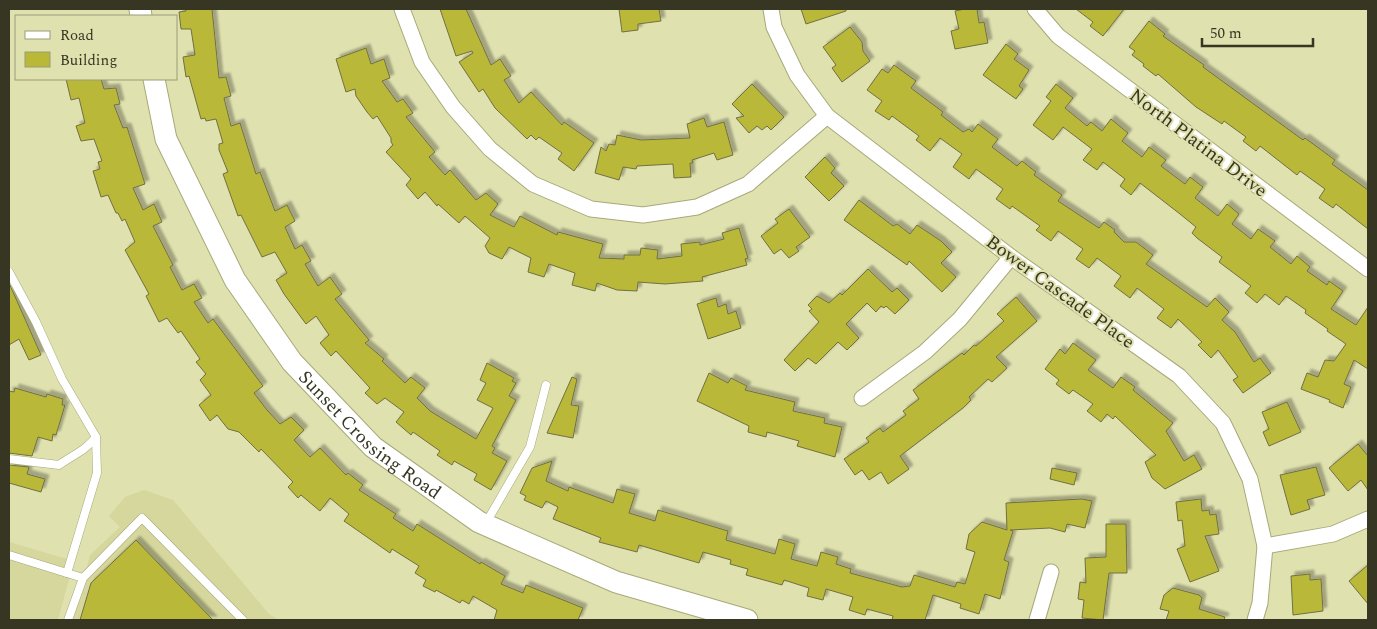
<svg xmlns="http://www.w3.org/2000/svg" width="1377" height="629" font-family="Spectral,serif">
  <style>
    .built { fill: #d5d79d }
    .building { fill: #b9b837; stroke: #707043; filter: url(#shadow) }
    .lines { fill: none; stroke-linecap: round; stroke-linejoin: round }
    .lane-casing { stroke: #a8a979; stroke-width: 9 }
    .street-casing { stroke: #a8a979; stroke-width: 17 }
    .secondary-casing { stroke: #a8a979; stroke-width: 23 }
    .lane { stroke: #fff; stroke-width: 8 }
    .street { stroke: #fff; stroke-width: 15 }
    .secondary { stroke: #fff; stroke-width: 21 }
    .labels { text-anchor: middle; stroke-width: 4; stroke-linejoin: round; paint-order: stroke }
    .street-label { font-size: 19px; fill: #363623; stroke: #dfe1af }
  </style>
  <defs>
    <filter id="shadow"><feDropShadow dx="4" dy="-4" stdDeviation="1" flood-color="#0004"/></filter>
  </defs>
  <rect width="100%" height="100%" fill="#dfe1af"/>
  <g class="built">
    <polygon points="144,490 173,500 269,614 279,620 73,620 90,555 120,527 109,516 125,497"/>
    <polygon points="9,542 74,561 58,620 9,620"/>
  </g>
  <g class="building">
    <polygon points="186,9 212,9 219,78 226,77 231,96 224,98 231,126 240,123 256,174 260,172 275,211 287,205 295,221 285,227 295,249 302,245 311,261 305,264 318,286 330,277 342,294 335,299 369,340 365,343 384,359 382,361 405,383 411,377 425,388 417,398 430,411 476,439 493,408 477,400 486,383 480,380 487,363 514,378 512,381 516,383 509,396 516,400 492,446 495,448 492,453 507,461 491,490 474,480 477,474 454,461 452,465 437,455 440,451 413,432 411,435 396,422 404,412 385,398 377,404 365,393 370,388 336,351 331,356 320,343 329,335 316,316 306,324 284,294 276,280 287,273 275,252 262,257 241,215 238,216 223,174 228,172 219,150 219,144 223,143 216,119 206,121 205,118 201,119 189,76 186,77 183,57 195,55 191,29 181,29 179,12 186,11"/>
    <polygon points="440,9 466,9 491,65 500,59 511,76 504,80 519,103 531,92 562,125 564,122 594,143 574,171 558,159 562,153 539,137 536,140 531,135 527,139 495,108 483,89 479,92 459,62 473,53 472,51 456,56"/>
    <polygon points="619,9 659,9 661,21 638,24 638,30 622,32"/>
    <polygon points="801,9 846,9 846,11 806,24"/>
    <polygon points="965,9 977,9 979,23 984,22 988,43 955,49 951,31 959,29 955,11"/>
    <polygon points="1076,9 1124,9 1103,36 1090,26 1093,22"/>
    <polygon points="1149,21 1165,34 1163,36 1204,65 1203,67 1303,140 1305,138 1335,160 1332,164 1368,190 1368,229 1336,204 1333,208 1319,198 1325,189 1300,171 1297,175 1260,146 1256,151 1243,141 1246,137 1224,121 1222,124 1196,107 1158,74 1156,76 1143,66 1144,64 1132,55 1135,51 1129,47"/>
    <polygon points="850,27 862,42 863,51 870,61 842,82 832,68 836,65 823,47"/>
    <polygon points="1006,44 1018,54 1014,59 1029,70 1019,86 1023,89 1016,99 983,75"/>
    <polygon points="366,48 371,64 384,59 390,78 382,81 397,102 403,99 413,113 406,117 435,152 429,157 445,175 450,170 476,200 486,193 498,204 490,215 514,227 520,216 557,235 558,232 603,244 599,258 624,259 624,255 640,255 641,248 658,250 657,259 682,256 681,244 700,242 700,245 724,239 722,233 739,228 748,258 745,259 747,265 702,277 703,281 665,284 638,282 637,291 617,290 597,283 595,291 572,285 575,273 549,264 544,277 528,272 531,258 509,247 502,259 489,253 485,246 490,238 465,216 459,223 438,204 437,206 425,192 418,199 406,185 411,179 386,152 393,145 391,142 391,138 377,116 373,119 367,112 356,96 355,89 346,92 336,59"/>
    <polygon points="894,65 916,81 911,88 943,112 941,115 963,132 969,129 972,132 978,124 998,139 992,147 1017,166 1022,161 1036,172 1034,175 1062,195 1058,201 1099,228 1104,222 1115,230 1114,232 1124,242 1136,242 1153,255 1146,264 1207,307 1215,298 1229,312 1222,320 1235,332 1254,362 1260,358 1271,373 1243,393 1233,380 1238,377 1218,350 1211,358 1198,345 1202,342 1178,319 1171,328 1157,318 1164,309 1137,288 1130,298 1114,286 1121,276 1097,258 1089,268 1076,259 1083,249 1058,231 1051,241 1036,230 1040,226 1012,206 1010,209 996,199 1003,189 976,169 969,179 953,167 962,154 940,138 930,151 916,140 919,136 892,116 889,120 875,111 882,101 867,90 882,69 888,73"/>
    <polygon points="66,79 101,79 104,89 116,88 120,104 114,105 123,128 127,127 145,184 133,188 143,210 154,204 162,222 153,226 173,265 170,267 182,290 194,284 202,298 194,302 208,323 213,319 263,386 254,393 267,410 280,424 291,417 304,430 294,440 310,457 320,448 346,475 348,473 363,485 359,490 396,514 393,518 413,531 417,524 480,564 481,562 505,576 501,584 523,593 526,585 583,608 578,620 494,620 497,610 473,596 469,604 462,600 460,603 436,590 435,592 423,586 426,580 415,573 419,566 392,549 390,553 344,521 349,514 330,498 320,511 301,495 298,498 288,487 293,482 261,449 259,452 239,432 228,429 217,415 210,421 199,405 211,395 200,380 206,374 196,362 200,359 181,331 178,333 167,318 159,322 146,296 149,294 125,250 135,242 125,219 122,221 118,213 116,213 108,195 101,197 93,171 100,169 98,162 102,161 94,139 81,141 76,126 85,123 79,98 71,100"/>
    <polygon points="752,84 784,117 771,130 767,126 762,130 757,126 749,133 736,118 744,116 732,104"/>
    <polygon points="1056,84 1073,98 1065,108 1087,126 1091,122 1102,131 1111,119 1128,133 1122,141 1142,157 1149,147 1166,160 1161,166 1185,184 1190,177 1203,187 1195,198 1218,216 1227,204 1239,214 1232,224 1251,239 1258,229 1275,241 1270,247 1291,264 1297,256 1310,267 1307,271 1327,285 1329,281 1343,291 1331,309 1356,325 1368,307 1368,369 1354,360 1344,384 1351,387 1343,408 1329,402 1330,400 1301,389 1307,373 1318,377 1325,360 1334,361 1346,344 1327,331 1328,329 1305,313 1306,310 1286,296 1279,305 1265,294 1257,303 1245,293 1251,286 1219,262 1222,257 1197,238 1192,233 1196,227 1180,214 1140,183 1131,195 1120,186 1125,179 1103,162 1097,170 1083,160 1092,149 1063,127 1053,140 1033,125 1051,101 1046,97"/>
    <polygon points="704,118 707,127 724,122 733,155 717,160 714,153 692,160 693,163 690,163 691,177 674,178 673,164 637,166 636,169 623,167 619,180 595,173 601,147 606,151 609,144 615,145 617,135 641,140 690,138 687,124"/>
    <polygon points="825,157 835,168 831,173 844,186 829,201 805,177"/>
    <polygon points="859,200 893,226 897,224 910,234 917,225 941,241 952,252 941,263 956,277 942,292 909,261 907,265 844,220"/>
    <polygon points="789,209 810,237 796,247 799,251 789,258 781,249 774,254 761,236 778,223 775,219"/>
    <polygon points="868,269 892,292 897,288 909,300 895,314 886,306 884,308 881,306 876,312 867,303 846,324 859,338 847,350 838,342 816,364 808,358 795,371 784,360 819,322 809,311 812,309 808,305 817,296 829,303 840,293 842,295"/>
    <polygon points="9,283 41,355 29,360 19,339 9,345"/>
    <polygon points="1016,297 1037,321 996,357 1007,368 992,382 988,379 969,397 971,400 963,408 900,456 909,469 888,484 881,472 869,480 862,470 855,475 844,459 869,442 866,438 880,428 883,432 906,415 903,411 919,399 913,390 962,353 964,355 974,345 976,346 1004,321 997,314"/>
    <polygon points="716,298 718,307 726,304 728,314 736,311 741,328 708,339 697,304"/>
    <polygon points="1073,343 1096,360 1088,370 1113,388 1121,377 1135,387 1133,390 1173,423 1166,431 1184,461 1194,455 1202,469 1165,489 1152,478 1145,462 1156,455 1115,416 1113,419 1107,414 1101,422 1087,411 1093,404 1073,390 1069,394 1056,384 1059,380 1045,369 1060,349 1065,354"/>
    <polygon points="709,373 728,383 731,378 747,386 745,390 795,402 793,411 825,418 824,423 842,427 835,457 797,446 799,441 767,432 766,437 748,432 749,426 697,401"/>
    <polygon points="572,377 577,379 571,405 579,406 573,438 547,433"/>
    <polygon points="15,388 46,397 47,394 63,399 62,405 65,405 56,435 53,434 52,441 38,437 32,456 9,453 9,391 14,392"/>
    <polygon points="1287,402 1301,432 1269,446 1263,432 1269,429 1262,412"/>
    <polygon points="1358,444 1368,456 1368,490 1361,480 1348,491 1329,468"/>
    <polygon points="552,461 546,481 568,491 569,487 613,503 617,489 635,494 629,513 655,521 658,510 728,531 726,540 775,554 779,539 795,544 791,559 817,566 821,552 838,557 836,564 851,569 850,573 902,587 910,586 914,575 955,587 957,582 965,584 975,552 966,549 969,534 982,522 1007,530 1006,503 1082,499 1092,501 1085,528 1067,524 1065,532 1050,528 1010,530 1013,531 1004,560 1009,562 1000,599 985,594 979,614 960,608 961,604 933,595 925,620 892,620 893,616 867,609 865,615 849,610 853,597 826,589 823,600 807,596 809,588 784,580 782,585 746,575 748,569 730,564 731,560 703,552 699,563 639,545 637,552 599,542 601,538 553,519 558,507 546,501 542,508 524,500 526,496 520,493 532,468"/>
    <polygon points="9,465 29,467 27,474 45,479 41,492 9,483"/>
    <polygon points="1316,467 1325,495 1307,500 1310,509 1291,515 1280,475"/>
    <polygon points="1052,468 1077,473 1074,485 1050,479"/>
    <polygon points="1201,499 1202,511 1209,510 1210,515 1216,514 1219,534 1205,536 1219,571 1190,582 1177,549 1185,546 1182,520 1178,521 1176,502"/>
    <polygon points="1106,524 1126,524 1127,573 1109,573 1103,620 1082,618 1084,600 1078,599 1080,582 1086,583 1085,558 1106,557"/>
    <polygon points="136,540 181,587 213,620 80,620 91,583"/>
    <polygon points="1368,565 1368,604 1349,581"/>
    <polygon points="1310,574 1310,580 1321,579 1323,611 1293,615 1291,576"/>
    <polygon points="1173,588 1199,595 1202,598 1199,609 1225,617 1224,620 1166,620 1169,611 1160,609 1164,595"/>
  </g>
  <g class="lines">
    <g class="lane-casing">
      <g id="lane">
        <polyline points="9,272 36,322 62,379 96,437 97,473 67,573"/>
        <path d="M9,459L59,465C74,454 84,452 96,437"/>
        <polyline points="486,523 530,447 546,385"/>
        <polyline points="9,555 83,578 68,620"/>
        <polyline points="83,578 142,518 243,620"/>
      </g>
    </g>
    <g class="street-casing">
      <g id="street">
        <polyline points="402,9 422,62 453,107 490,149 533,184 591,209 643,215 697,207 748,184 827,116"/>
        <polyline points="771,9 774,27 797,75 827,116 1011,257 1179,376 1223,423 1250,479 1265,546 1260,603 1255,620"/>
        <polyline points="1035,9 1058,36 1368,269"/>
        <polyline points="862,398 925,352 960,319 1011,257"/>
        <polyline points="1265,546 1333,534 1368,519"/>
        <polyline points="1037,620 1051,572"/>
      </g>
    </g>
    <g class="secondary-casing">
      <g id="secondary">
        <polyline points="140,9 141,16"/>
        <path id="s1" d="M154,79L166,139L235,280L292,362L373,447L479,522L616,582L747,620"/>
      </g>
    </g>
    <use href="#lane" class="lane"/>
    <use href="#street" class="street"/>
    <use href="#secondary" class="secondary"/>
  </g>
  <g class="labels">
    <g class="street-label">
      <text transform="translate(1199 142) rotate(37)" y="7">North Platina Drive</text>
      <text transform="translate(1061 291) rotate(36)" y="7">Bower Cascade Place</text>
      <text dy="7" stroke="none"><textPath href="#s1" startOffset="425">Sunset Crossing Road</textPath></text>
    </g>
  </g>
  <rect width="1377" height="629" fill="none" stroke="#363623" stroke-width="20"/>
  <rect x="15" y="15" width="162" height="65" fill="#dfe1af" stroke="#9b9d77"/>
  <rect x="25" y="31" width="25" height="8" fill="#ffffff" stroke="#9b9d77"/>
  <text x="60" y="40" font-size="15" fill="#363623">Road</text>
  <rect x="25" y="52" width="25" height="15" fill="#b9b837" stroke="#9b9d77"/>
  <text x="60" y="65" font-size="15" fill="#363623">Building</text>
  <path d="M1202 38v8h111v-8" fill="none" stroke="#363623" stroke-width="2.5"/>
  <text x="1210" y="38" font-size="15" fill="#363623" stroke="#dfe1af" stroke-width="4" paint-order="stroke">50 m</text>
</svg>
